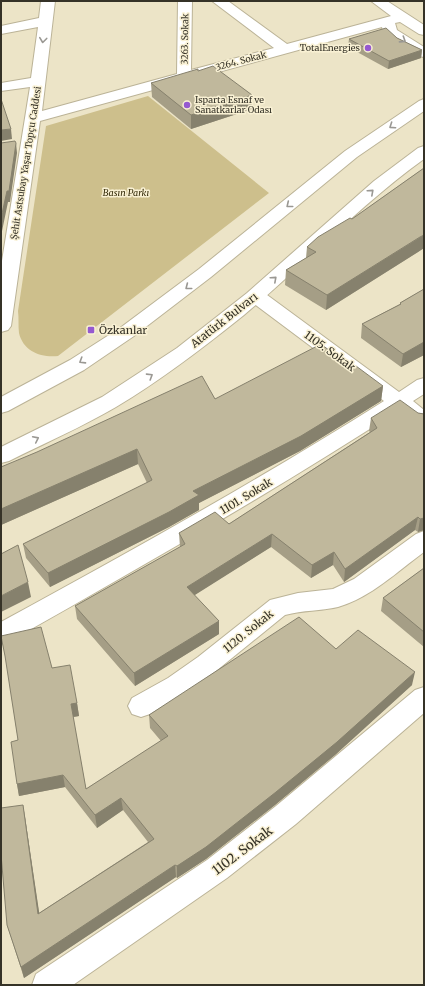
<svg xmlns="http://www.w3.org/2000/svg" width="425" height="986" font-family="Merriweather,serif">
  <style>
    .green { fill: #cdbf8c }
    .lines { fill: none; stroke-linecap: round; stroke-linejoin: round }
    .minor-casing { stroke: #bbb397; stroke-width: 2 }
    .major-casing { stroke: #bbb397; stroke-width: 2 }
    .minor { fill: #fff; fill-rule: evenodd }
    .major { fill: #fff; fill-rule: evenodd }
    .wall { fill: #a59e86 }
    .shaded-wall { fill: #86816d }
    .building { fill: #c0b89c; stroke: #86816d }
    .oneway { stroke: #9a9893 }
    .poi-dot { fill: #9559d0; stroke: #f9f1d4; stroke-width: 1.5 }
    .labels { text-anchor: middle; stroke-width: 3; stroke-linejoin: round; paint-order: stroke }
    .far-street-label { font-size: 9px; fill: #353227; stroke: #f9f1d4 }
    .far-poi-label { font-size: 9px; fill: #353227; stroke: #f9f1d4; text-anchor: end }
    .far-park-label { font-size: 9px; font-style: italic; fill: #362d0a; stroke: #f9f1d4 }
    .street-label { font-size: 11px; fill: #353227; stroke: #f9f1d4 }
    .poi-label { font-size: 11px; fill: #353227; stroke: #f9f1d4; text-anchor: start }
    .near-street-label { font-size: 13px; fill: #353227; stroke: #f9f1d4 }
  </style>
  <rect width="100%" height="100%" fill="#ece4c7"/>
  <path class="green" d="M148,96L269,193L58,356C41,358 23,351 19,333C18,326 19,318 18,311L46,126Z"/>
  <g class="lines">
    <g class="minor-casing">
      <g id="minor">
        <path d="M41,1H55L42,111L177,74L178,1H192L191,70L274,48L212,1H228L287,44L391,16L371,1H387L424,25V35L419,34L400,22L395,23L397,30L424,47V57L419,56C409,50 384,39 382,27L40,121L11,326L8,330L1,332V267L30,87L1,91V83L31,78L38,27L1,34V26L39,18Z"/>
        <path d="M256,290L263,292L399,392L417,380L424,378V394L413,401L424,410V427L417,425L398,411C271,493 141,567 10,641L1,644V622C131,551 259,480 384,401L249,300L247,296L249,292Z"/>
        <path d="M424,531V552C398,571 370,598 338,607C321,611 303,610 285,615L216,671L186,692L150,714L141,717L132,714L128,706L132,698L168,678L198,657L270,600L298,593L333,589L354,579L416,534Z"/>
        <polygon points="424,687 424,713 296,824 227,878 73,985 32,985 36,974 207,860 276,806 415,690"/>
      </g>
    </g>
    <g class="major-casing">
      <g id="major">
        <polygon points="424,99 424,111 357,157 211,277 134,336 84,370 8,411 1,413 1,397 70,360 120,328 199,269 345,151 419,101"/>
        <path d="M424,146V159C360,205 305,264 244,315C203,348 161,380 116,407C82,427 45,443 9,461L1,463V447L102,397L177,348L247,293L374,181L418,148Z"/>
      </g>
    </g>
    <use href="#minor" class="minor"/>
    <use href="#major" class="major"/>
  </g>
  <g class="wall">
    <polygon points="397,38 422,50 421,58 388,69 348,47 349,39"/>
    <polygon points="198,71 252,95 252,109 191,129 152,97 151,83"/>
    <polygon points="424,168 424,248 418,252 326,310 285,285 286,270 306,258 307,247 352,219"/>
    <polygon points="424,289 424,355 401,367 361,338 362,324 400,304 400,303"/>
    <polygon points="352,368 383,386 381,401 300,451 199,503 199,510 169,527 50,587 26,558 23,544 147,483 138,464 1,525 1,467 215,399"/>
    <polygon points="418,413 424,414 424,530 418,532 415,530 344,582 333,565 311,578 271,547 194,595 219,621 219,634 135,686 77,619 75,606 180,547 179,533 229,524 370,432 369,431 371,418"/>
    <polygon points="424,568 424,647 381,611 383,598"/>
    <polygon points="1,637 52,668 77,703 79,716 73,717 86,789 161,741 150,728 149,715 336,649 412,685 335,755 275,805 206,859 177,878 176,877 24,978 7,925 23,805 25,817 39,913 148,842 123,810 97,828 65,787 19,796 17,784 18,740 6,660"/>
  </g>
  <g class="shaded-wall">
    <polygon points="422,50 421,58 388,69 389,61"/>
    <polygon points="252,95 252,109 191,129 191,115"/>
    <polygon points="11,129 12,139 1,141 1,130"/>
    <polygon points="16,143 17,153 10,202 8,202 1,236 1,218"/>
    <polygon points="424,235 424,248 418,252 326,310 327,295"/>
    <polygon points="424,342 424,355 401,367 403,354"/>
    <polygon points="383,386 381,401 300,451 199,503 199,510 169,527 50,587 48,573 193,491"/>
    <polygon points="137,449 138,464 1,525 1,509"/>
    <polygon points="418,517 415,530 344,582 345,569"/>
    <polygon points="424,518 424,530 418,532 420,519"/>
    <polygon points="272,534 271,547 187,600 187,587"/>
    <polygon points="334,552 333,565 311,578 312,565"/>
    <polygon points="28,582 31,597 1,612 1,596"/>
    <polygon points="219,621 219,634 135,686 134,673"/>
    <polygon points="415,672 412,685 335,755 275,805 206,859 177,878 177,866"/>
    <polygon points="77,703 79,716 73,717 71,704"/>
    <polygon points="63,775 65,787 19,796 17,784"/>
    <polygon points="121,798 123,810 97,828 95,815"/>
    <polygon points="23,805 25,817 41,925 38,914"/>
    <polygon points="175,865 176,877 24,978 21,967"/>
  </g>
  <g class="building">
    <polygon points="386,28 397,38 422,50 389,61 349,39"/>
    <polygon points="213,66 252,95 191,115 151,83 198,69 198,71"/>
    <polygon points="1,99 11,129 1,130"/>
    <polygon points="15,141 16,143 9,191 7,191 1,218 1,143"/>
    <polygon points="424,168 424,235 420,237 327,295 286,270 316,252 307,247 318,237 350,218 352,219"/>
    <polygon points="424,289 424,342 403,354 362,324 401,304 400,303"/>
    <polygon points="321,344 352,368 356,366 383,386 301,436 193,491 199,495 169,512 48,573 23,544 152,480 137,449 1,509 1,467 37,452 202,376 215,399"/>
    <polygon points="400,400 418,413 424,414 424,518 420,519 418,517 345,569 334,552 312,565 272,534 187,587 219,621 134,673 75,606 185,544 179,533 215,512 229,524 377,428 371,418"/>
    <polygon points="18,545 28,582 1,596 1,554"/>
    <polygon points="424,568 424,632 383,598"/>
    <polygon points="299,617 336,649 358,630 415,672 337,742 276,792 206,847 177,866 175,865 21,967 7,925 1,854 1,808 23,805 38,914 154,839 121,798 95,815 63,775 17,784 11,742 18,740 5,656 1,636 41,627 52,668 70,665 77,703 71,704 86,789 168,736 149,715"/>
  </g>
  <defs><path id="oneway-chevron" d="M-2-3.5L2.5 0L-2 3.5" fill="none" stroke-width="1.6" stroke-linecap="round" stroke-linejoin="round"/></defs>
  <g class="oneway">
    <use href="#oneway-chevron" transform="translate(43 40) rotate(97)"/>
    <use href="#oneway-chevron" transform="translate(403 40) rotate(33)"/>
    <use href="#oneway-chevron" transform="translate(392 126) rotate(146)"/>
    <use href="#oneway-chevron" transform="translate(371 192) rotate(-42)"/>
    <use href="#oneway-chevron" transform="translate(289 205) rotate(141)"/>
    <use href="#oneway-chevron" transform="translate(274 279) rotate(-42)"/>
    <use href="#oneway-chevron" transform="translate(188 287) rotate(142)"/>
    <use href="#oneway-chevron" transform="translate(82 361) rotate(148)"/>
    <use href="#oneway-chevron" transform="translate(150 376) rotate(-32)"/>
    <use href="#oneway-chevron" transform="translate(36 439) rotate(-26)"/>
  </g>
  <g class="poi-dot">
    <circle cx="368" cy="48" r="4"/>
    <circle cx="187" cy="105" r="4"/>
    <rect x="87" y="326" width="8" height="8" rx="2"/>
  </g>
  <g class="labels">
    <g class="far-street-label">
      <text transform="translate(185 39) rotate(-89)" y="3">3263. Sokak</text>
      <text transform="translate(241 61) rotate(-15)" y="3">3264. Sokak</text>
      <text transform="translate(26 163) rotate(-81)" y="3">Şehit Astsubay Yaşar Topçu Caddesi</text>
    </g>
    <g class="far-poi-label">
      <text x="360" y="51">TotalEnergies</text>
      <text x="195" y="103" text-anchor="start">Isparta Esnaf ve<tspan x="195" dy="10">Sanatkarlar Odası</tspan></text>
    </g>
    <g class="far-park-label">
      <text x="126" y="196">Basın Parkı</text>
    </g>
    <g class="street-label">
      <text transform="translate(224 320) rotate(-38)" y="4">Atatürk Bulvarı</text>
      <text transform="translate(330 351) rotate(36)" y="4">1105. Sokak</text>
      <text transform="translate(246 496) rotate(-31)" y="4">1101. Sokak</text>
      <text transform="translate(248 631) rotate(-39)" y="4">1120. Sokak</text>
    </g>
    <g class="poi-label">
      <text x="99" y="334">Özkanlar</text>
    </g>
    <g class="near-street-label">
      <text transform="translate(242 850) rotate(-37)" y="5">1102. Sokak</text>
    </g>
  </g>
  <rect width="425" height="986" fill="none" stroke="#353227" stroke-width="4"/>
</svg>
